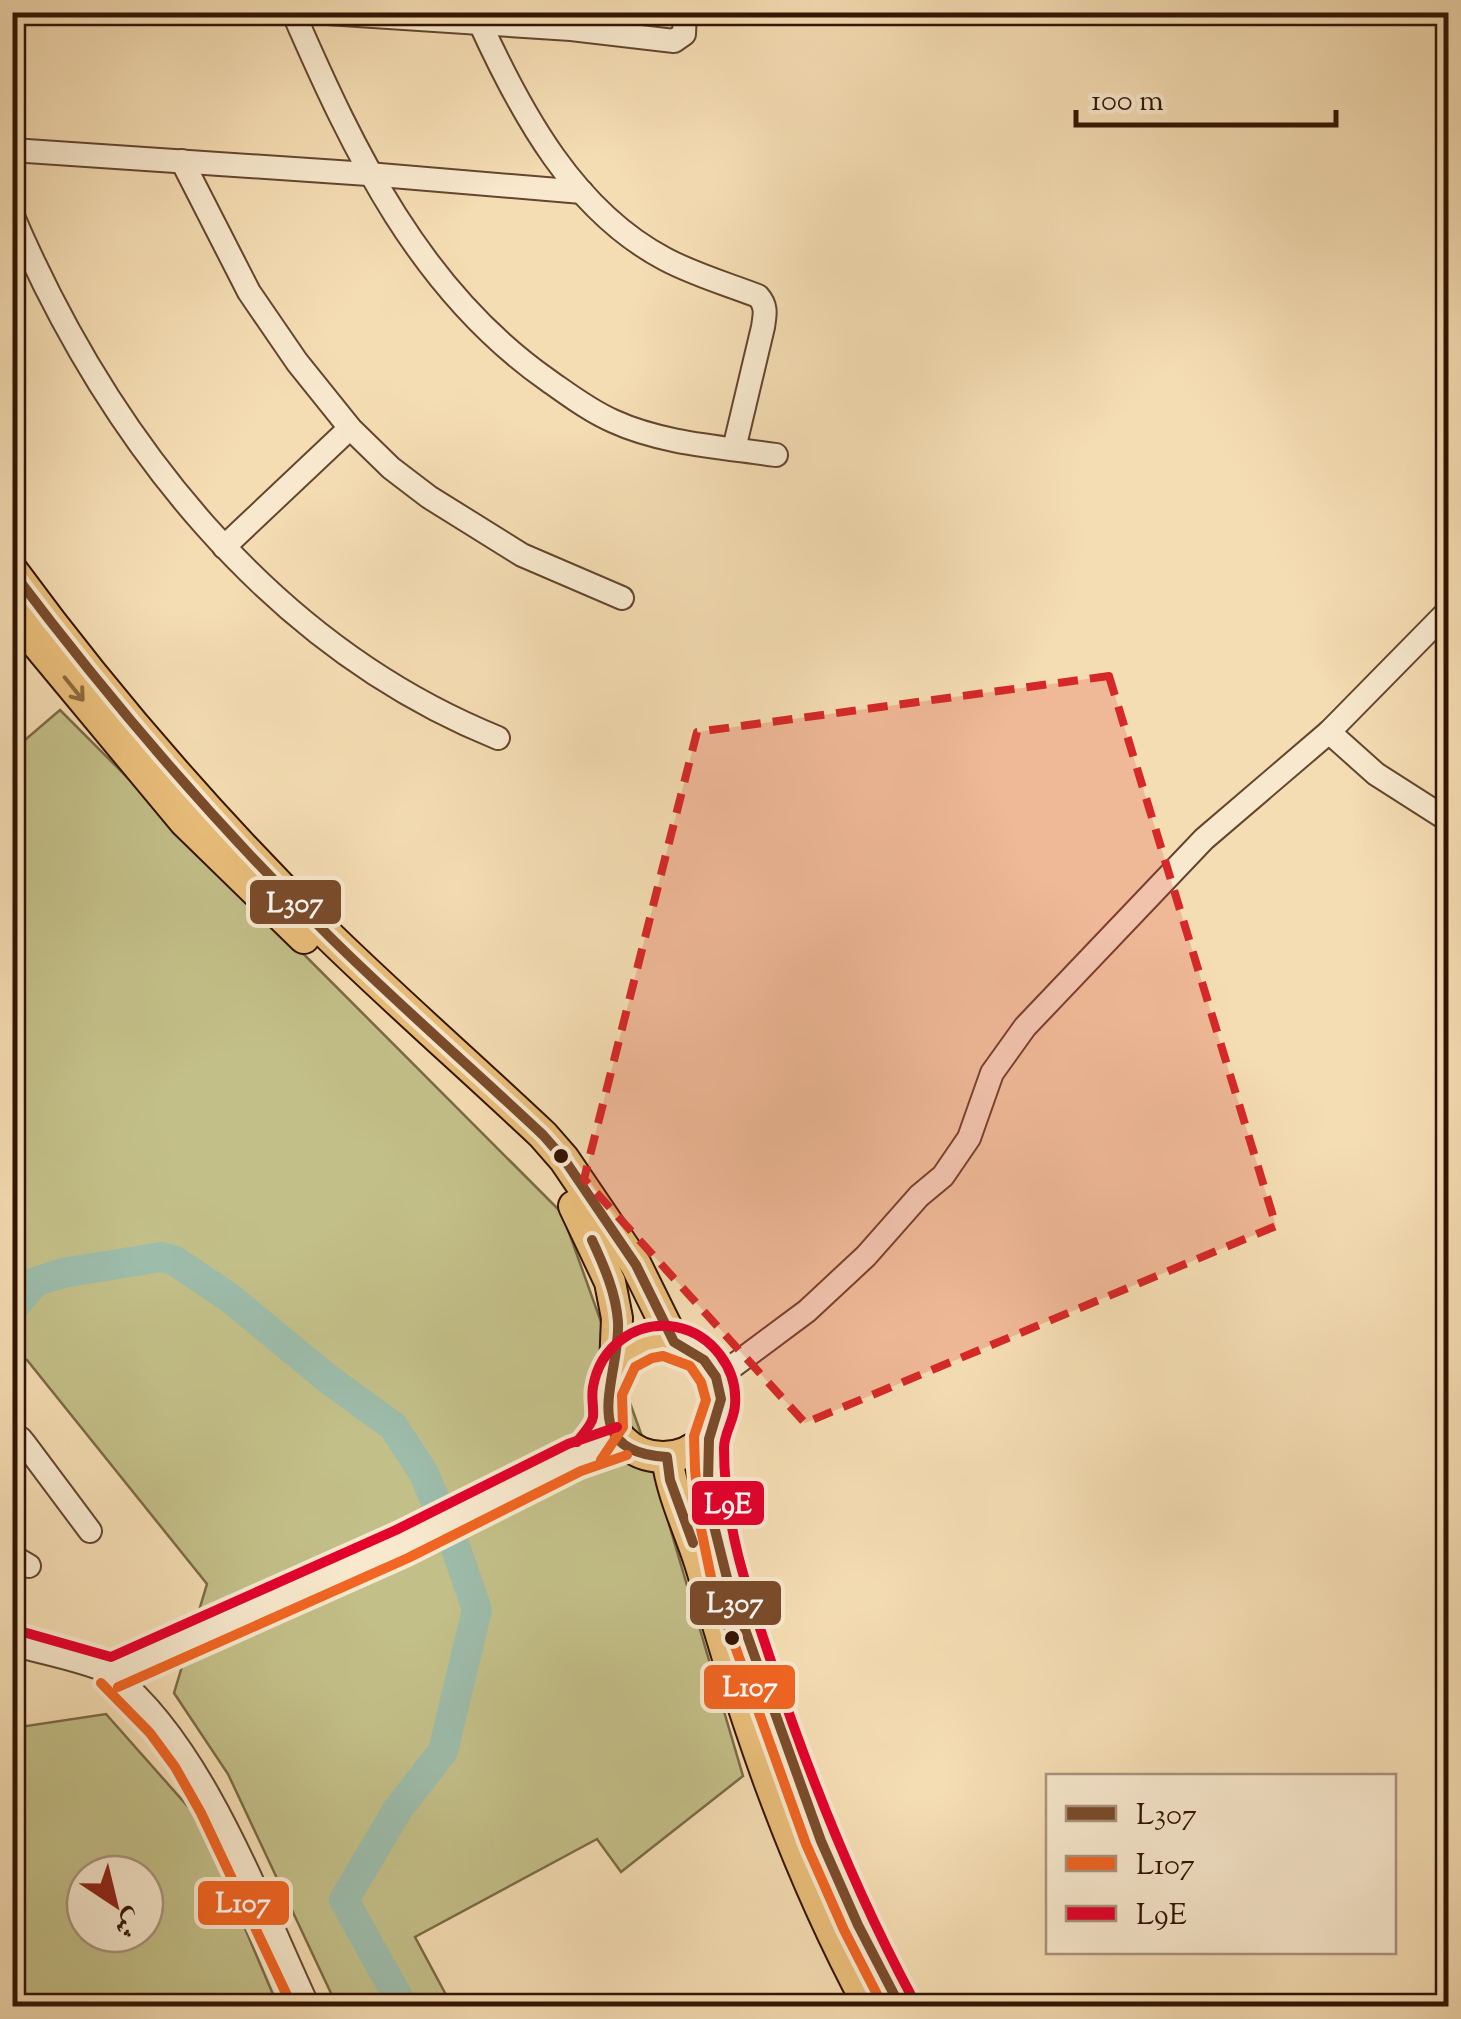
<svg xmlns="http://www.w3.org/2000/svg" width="1461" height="2019" font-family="'Sorts Mill Goudy',Amiri,serif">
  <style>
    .green { fill: #c3bf88; stroke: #7b6a46; stroke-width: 2.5; fill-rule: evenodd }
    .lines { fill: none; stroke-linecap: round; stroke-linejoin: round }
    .river { stroke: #9dbcaa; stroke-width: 30 }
    .minor-casing { stroke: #64462f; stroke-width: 26 }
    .major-casing { stroke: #331403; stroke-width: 34 }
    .minor { stroke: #f8e9ce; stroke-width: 22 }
    .major { stroke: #eabe7a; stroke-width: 30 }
    .bus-1-casing { stroke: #f8e9ce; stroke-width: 18 }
    .bus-2-casing { stroke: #f8e9ce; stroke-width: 18 }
    .bus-3-casing { stroke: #f8e9ce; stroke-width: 18 }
    .bus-1 { stroke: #7a4b2a; stroke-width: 10 }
    .bus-2 { stroke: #f26522; stroke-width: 10 }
    .bus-3 { stroke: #e4002b; stroke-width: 10 }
    .oneway { stroke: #8e693e }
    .marked { fill: #d62828; fill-opacity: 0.2; stroke: #d62828; stroke-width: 8; stroke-dasharray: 20 12; stroke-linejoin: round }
    .bus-dot { fill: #331403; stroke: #f8e9ce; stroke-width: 4 }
    .line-badge { stroke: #f8e9ce; stroke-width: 4 }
    .badge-label { font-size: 28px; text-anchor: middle; font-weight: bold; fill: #fff }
  </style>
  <rect width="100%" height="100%" fill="#f5ddb3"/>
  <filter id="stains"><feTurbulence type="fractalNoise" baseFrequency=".002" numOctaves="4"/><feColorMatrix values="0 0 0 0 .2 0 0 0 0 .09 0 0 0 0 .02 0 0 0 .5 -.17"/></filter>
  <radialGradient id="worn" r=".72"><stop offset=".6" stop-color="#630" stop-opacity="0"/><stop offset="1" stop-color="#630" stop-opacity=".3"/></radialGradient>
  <g class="green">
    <polygon points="60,710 562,1213 649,1456 743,1776 621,1872 597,1839 415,1937 452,2006 337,2006 228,1774 174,1693 207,1584 27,1360 13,1360 12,751"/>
    <path d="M106,1714L198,1818L278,2006H13V1728ZM85,1874H145V1934H85Z"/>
  </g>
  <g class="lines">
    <polyline class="river" points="12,1309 35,1282 63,1273 161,1257 175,1261 230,1298 328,1379 393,1426 423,1472 454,1543 477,1610 443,1751 398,1809 344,1900 403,2006"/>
    <g class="minor-casing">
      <g id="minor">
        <path d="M293,12C354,152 420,291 549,381C569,395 590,411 613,421C663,444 722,447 776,455"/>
        <polyline points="312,12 571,29 674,41 684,34 685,12"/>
        <path d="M480,23C521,113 574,211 665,259C695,275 727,284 758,296C767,306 765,314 763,327L734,449"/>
        <polyline points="12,150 368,174 582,192"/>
        <polyline points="182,161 249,292 297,362 350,428 391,468 429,497 522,555 622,598"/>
        <path d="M12,214C107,437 268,645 498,738"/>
        <polyline points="224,547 350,428"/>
        <polyline points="1329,732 1376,774 1448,820"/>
        <polyline points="717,1378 807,1311 866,1256 919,1196 943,1176 969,1138 992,1073 1025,1027 1204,839 1329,732 1448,611"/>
        <polyline points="12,1441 21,1439 25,1444 90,1531"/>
        <polyline points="589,1451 609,1422"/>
        <polyline points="12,1556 29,1566"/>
        <path d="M12,1644C35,1651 99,1663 115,1676C204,1747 260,1904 308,2006"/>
        <polyline points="112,1673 402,1544 575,1457 622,1441"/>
      </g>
    </g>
    <g class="major-casing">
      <g id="major">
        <path d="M12,570C108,701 216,824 331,938C400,1005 473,1069 543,1135L564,1159L636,1265L674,1342"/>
        <polyline points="12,614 184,821 304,938"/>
        <polyline points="574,1206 610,1282 617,1318 615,1367"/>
        <circle cx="663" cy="1399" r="58"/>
        <polyline points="709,1435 709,1485 719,1552 783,1744 864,1943 900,2006"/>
        <path d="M667,1457C672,1497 692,1534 703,1573C745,1723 795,1869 869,2006"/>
      </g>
    </g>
    <use href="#minor" class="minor"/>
    <use href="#major" class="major"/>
    <g class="bus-1-casing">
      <g id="bus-1">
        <path d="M12,571C110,701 215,824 331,938C400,1006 473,1069 543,1135L564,1159L636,1265L674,1342L704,1360L716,1377L721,1399L709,1439L708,1482L714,1526L728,1582L821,1841L858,1925L900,2006"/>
        <path d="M592,1240C604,1266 616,1293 618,1322C621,1376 573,1452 667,1457L670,1480L693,1543"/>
      </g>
    </g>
    <g class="bus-2-casing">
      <g id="bus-2">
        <polyline points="601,1460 623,1427 622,1395 635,1367 652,1358 663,1356 690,1366 701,1382 706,1400 694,1436 695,1469 700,1524 712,1582 806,1844 844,1930 883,2006"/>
        <polyline points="101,1683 150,1733 175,1767 201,1813 292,2006"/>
        <polyline points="118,1687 408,1558 581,1471 627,1455"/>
      </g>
    </g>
    <g class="bus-3-casing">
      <g id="bus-3">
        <path d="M577,1442C581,1436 592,1425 593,1417C594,1408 591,1397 593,1387C600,1347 635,1320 676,1327C712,1334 738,1369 735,1405C734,1421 724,1433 724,1448C724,1528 749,1596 774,1670C812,1783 856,1893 913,1999"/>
        <polyline points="16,1630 111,1657 396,1530 568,1444 617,1427"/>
      </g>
    </g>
    <use href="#bus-1" class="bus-1"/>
    <use href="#bus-2" class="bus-2"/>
    <use href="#bus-3" class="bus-3"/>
  </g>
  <defs><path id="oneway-shaft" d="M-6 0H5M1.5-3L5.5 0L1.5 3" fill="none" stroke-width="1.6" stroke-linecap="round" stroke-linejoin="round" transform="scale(2.5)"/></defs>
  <use class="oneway" href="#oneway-shaft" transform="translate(74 689) rotate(51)"/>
  <path class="marked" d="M1109,676L1276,1226L805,1423L584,1179L697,732Z"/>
  <g class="bus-dot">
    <circle cx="561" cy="1156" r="9"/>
    <circle cx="732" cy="1638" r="9"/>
  </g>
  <g class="line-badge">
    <rect x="248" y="878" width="95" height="48" rx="10" fill="#7a4b2a"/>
    <rect x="690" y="1479" width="76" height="48" rx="10" fill="#e4002b"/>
    <rect x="688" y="1579" width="95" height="48" rx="10" fill="#7a4b2a"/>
    <rect x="702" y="1663" width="95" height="48" rx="10" fill="#f26522"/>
    <rect x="196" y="1879" width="95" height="48" rx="10" fill="#f26522"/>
  </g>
  <g class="badge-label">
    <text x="295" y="912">L307</text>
    <text x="728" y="1513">L9E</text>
    <text x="735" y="1612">L307</text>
    <text x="750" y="1696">L107</text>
    <text x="243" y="1912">L107</text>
  </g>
  <rect width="1461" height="2019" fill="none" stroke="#f5ddb3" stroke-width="50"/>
  <rect x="15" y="15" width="1431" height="1989" fill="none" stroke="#331403" stroke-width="5"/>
  <rect x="25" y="25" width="1411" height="1969" fill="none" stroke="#331403" stroke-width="2.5"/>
  <rect x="1046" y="1774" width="350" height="180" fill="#f8e9ce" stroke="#a9947d" stroke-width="2.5"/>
  <rect x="1066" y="1806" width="50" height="15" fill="#7a4b2a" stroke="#a9947d" stroke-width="2.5"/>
  <text x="1136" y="1824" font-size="30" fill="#331403">L307</text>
  <rect x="1066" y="1856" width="50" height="15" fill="#f26522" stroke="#a9947d" stroke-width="2.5"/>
  <text x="1136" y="1874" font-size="30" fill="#331403">L107</text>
  <rect x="1066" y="1906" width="50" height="15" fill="#e4002b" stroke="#a9947d" stroke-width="2.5"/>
  <text x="1136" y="1924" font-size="30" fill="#331403">L9E</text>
  <g transform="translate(115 1904) rotate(145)"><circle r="48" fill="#f8e9ce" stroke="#a9947d" stroke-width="2.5"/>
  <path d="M0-8L18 38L0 25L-18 38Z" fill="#8f2418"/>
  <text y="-15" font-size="28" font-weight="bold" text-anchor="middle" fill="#331403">ش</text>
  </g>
  <path d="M1076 110v15h260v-15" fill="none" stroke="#331403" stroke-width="5"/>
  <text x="1091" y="110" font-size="30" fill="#331403" stroke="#f8e9ce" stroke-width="8" paint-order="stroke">100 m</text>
  <rect width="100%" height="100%" filter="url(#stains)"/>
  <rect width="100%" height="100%" fill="url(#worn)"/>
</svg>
